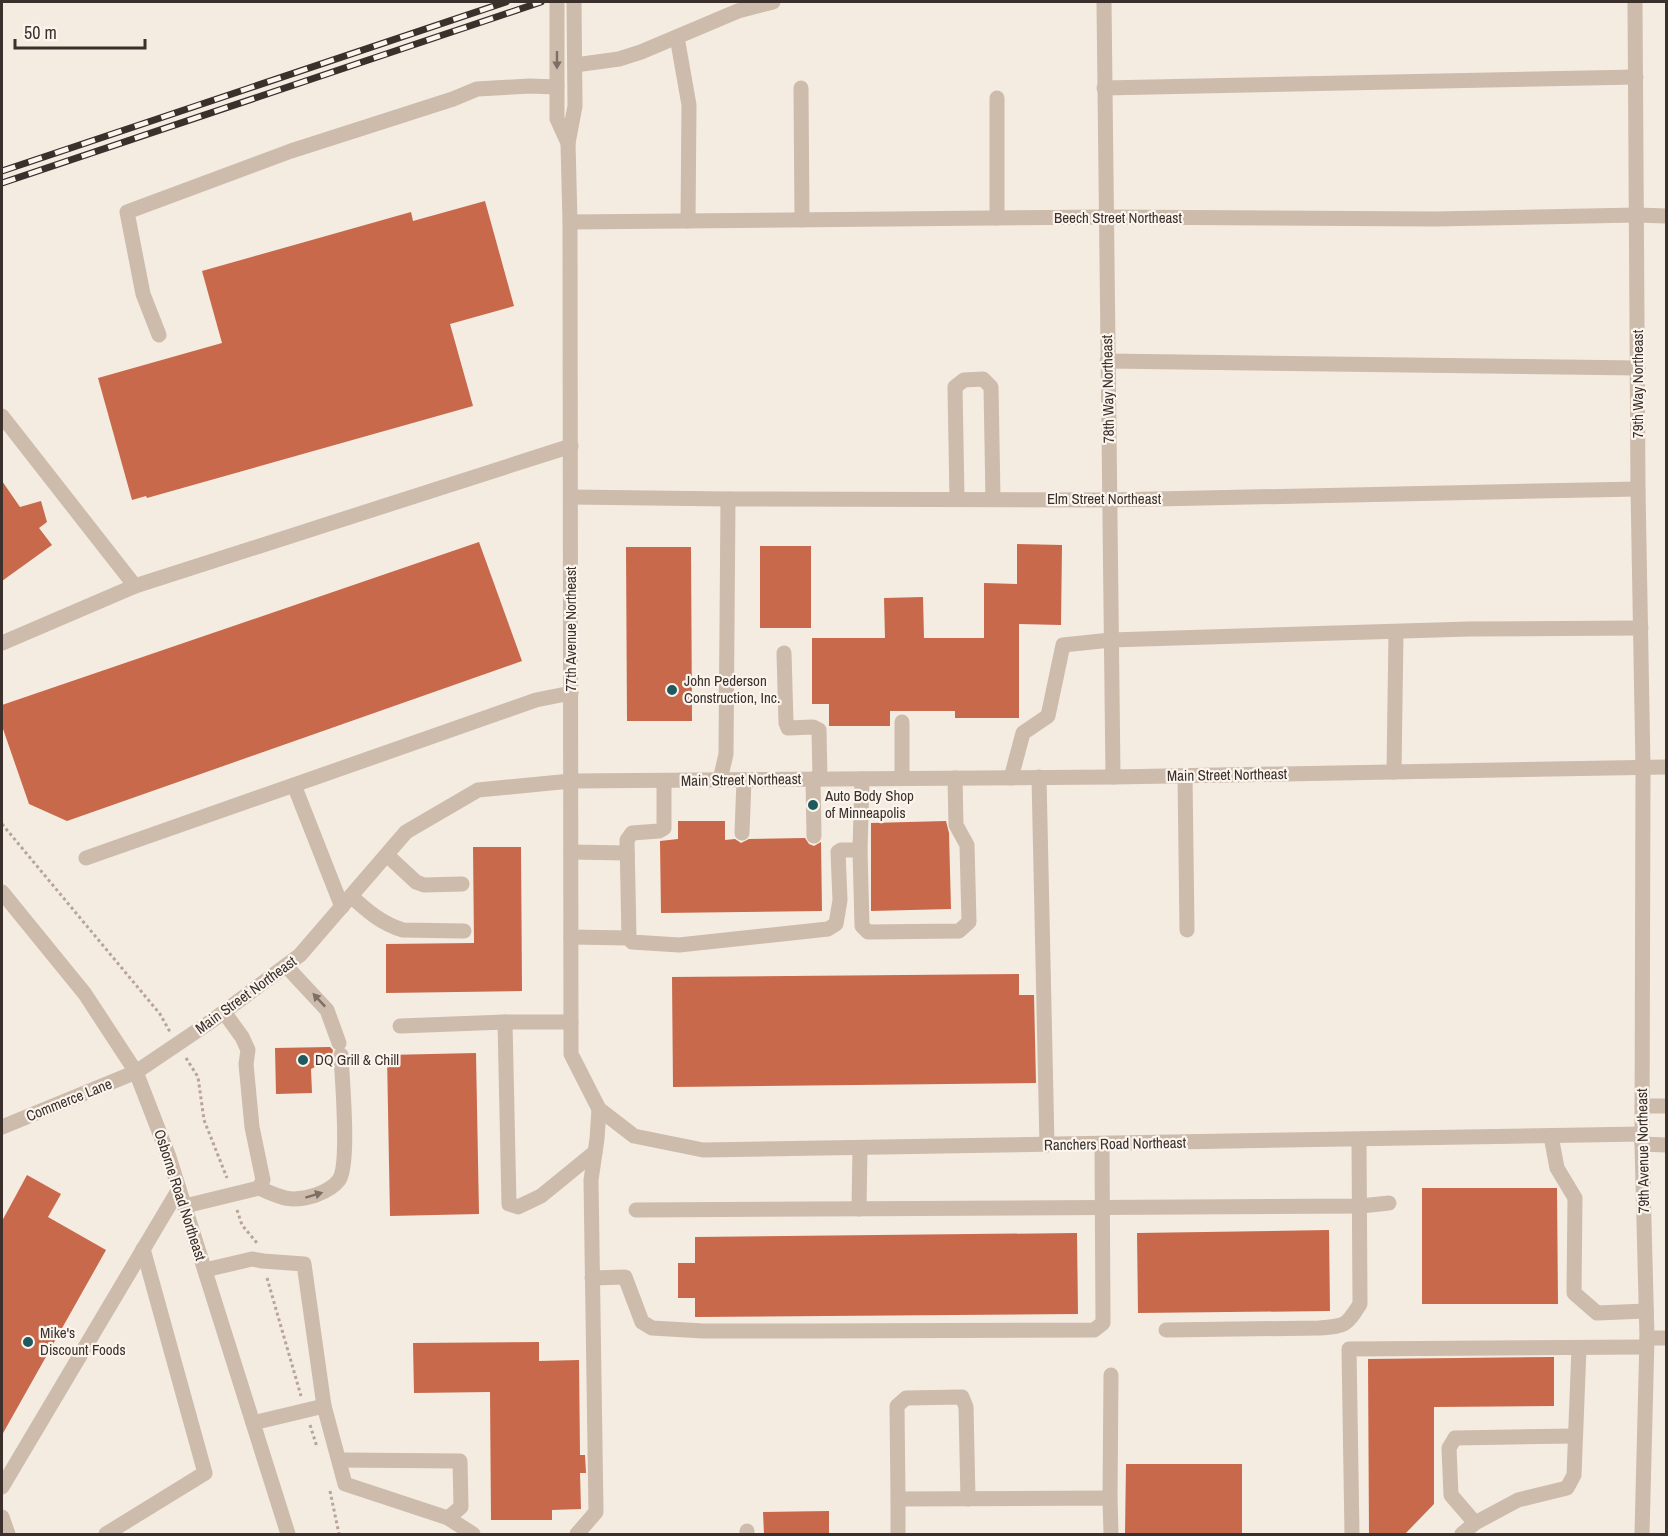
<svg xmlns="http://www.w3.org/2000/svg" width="1668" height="1536" font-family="'Archivo Narrow',sans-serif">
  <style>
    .building { fill: #c8694b }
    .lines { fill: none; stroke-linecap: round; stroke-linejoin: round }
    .path { stroke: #b9a596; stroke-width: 3; stroke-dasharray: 3 3; stroke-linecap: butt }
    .minor { stroke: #cdbbac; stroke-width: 15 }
    .rail-casing { stroke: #3b302b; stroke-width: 7 }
    .rail { stroke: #fbf5ee; stroke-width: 4.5; stroke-dasharray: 14; stroke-linecap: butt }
    .oneway { fill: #7d6f65 }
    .poi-dot { fill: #1f5a5e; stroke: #fbf5ee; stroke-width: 2 }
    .labels { text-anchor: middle; stroke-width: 4.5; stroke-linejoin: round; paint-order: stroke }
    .street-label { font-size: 15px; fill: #3b302b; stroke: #fbf5ee }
    .poi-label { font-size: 15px; fill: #3b302b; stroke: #fbf5ee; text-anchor: start }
  </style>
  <rect width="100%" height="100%" fill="#f4ebe1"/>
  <g class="building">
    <polygon points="485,201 514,306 450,324 473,406 147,498 146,496 132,500 98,378 222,343 202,271 411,212 413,221"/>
    <polygon points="2,481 20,507 41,501 47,522 39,528 52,545 2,581"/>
    <polygon points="479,542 522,661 67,821 29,804 2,726 2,705"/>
    <polygon points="1017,544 1062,545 1061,625 1019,624 1019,718 955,718 955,711 890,711 890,726 829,726 829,704 812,704 812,638 885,638 884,598 923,597 924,638 984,638 984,583 1017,584"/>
    <rect x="760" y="546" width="51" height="82"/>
    <polygon points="626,547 691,547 692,721 627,721"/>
    <polygon points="678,821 725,821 725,840 735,839 741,843 749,839 805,838 809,844 814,846 821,842 822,911 661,913 660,841 678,839"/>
    <polygon points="946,821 949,833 951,909 871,911 871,823"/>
    <polygon points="473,847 521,847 522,991 386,993 386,944 474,943"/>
    <polygon points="1019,974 1019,995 1034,995 1036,1083 673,1087 672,977"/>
    <polygon points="330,1047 333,1050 331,1059 311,1069 312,1093 276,1094 275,1048"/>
    <polygon points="476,1053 479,1214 390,1216 387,1055"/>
    <polygon points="27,1175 61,1194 48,1217 106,1250 2,1435 2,1221"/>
    <polygon points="1422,1188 1557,1188 1558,1304 1422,1304"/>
    <polygon points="1329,1230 1330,1311 1138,1313 1137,1233"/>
    <polygon points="1077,1233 1078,1314 695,1317 695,1298 678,1298 678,1263 695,1263 695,1237"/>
    <polygon points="539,1342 539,1361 579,1360 580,1455 585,1455 586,1473 580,1473 581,1509 552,1510 552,1520 491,1520 490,1392 414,1393 413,1343"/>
    <polygon points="1554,1357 1554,1406 1434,1407 1434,1504 1405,1534 1369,1534 1368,1359"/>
    <polygon points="1126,1464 1242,1464 1242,1534 1125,1534"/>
    <polygon points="829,1511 829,1534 764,1534 763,1512"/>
  </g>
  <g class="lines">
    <g class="path">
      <polyline points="2,824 160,1014 170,1032"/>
      <polyline points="186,1058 198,1077 204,1120 227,1178"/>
      <polyline points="237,1210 242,1225 257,1243"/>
      <polyline points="267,1278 301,1396"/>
      <polyline points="310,1425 317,1447"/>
      <polyline points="330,1491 339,1534"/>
    </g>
    <g class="minor">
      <polyline points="557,2 557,119 568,143"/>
      <polyline points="574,2 575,106 568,143 570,222 571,1054 599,1109 634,1136 703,1150 1642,1134"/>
      <polyline points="1104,2 1113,777"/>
      <polyline points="1635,2 1638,489 1643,767 1642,1144 1647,1338 1642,1534"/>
      <polyline points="677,37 689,105 688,221"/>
      <polyline points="575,65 619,59 641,52 738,11 773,2"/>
      <polyline points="801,88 802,220"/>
      <polyline points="1104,88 1636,77"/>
      <polyline points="997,98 997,218"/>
      <polyline points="570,222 1106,217 1435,219 1637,215 1666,216"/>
      <polyline points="159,335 143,294 127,212 291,151 453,99 477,89 530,86 557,87"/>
      <polyline points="1107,361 1638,368"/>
      <polyline points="2,416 135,586"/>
      <polyline points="571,497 728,499 1109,500 1638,489"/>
      <polyline points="957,499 955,387 964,380 983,379 991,387 993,499"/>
      <polyline points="2,643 135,586 571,446"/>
      <polyline points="784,653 786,723 788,728 813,727 819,730 820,779"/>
      <polyline points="902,722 902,778"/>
      <polyline points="1394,772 1396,632"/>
      <polyline points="1185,776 1187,930"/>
      <polyline points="1039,777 1047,1145"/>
      <polyline points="1011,778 1023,733 1048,716 1063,645 1111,640 1469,629 1641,628"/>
      <polyline points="813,779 814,836"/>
      <polyline points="720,780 726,754 728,499"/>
      <polyline points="664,781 664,828 659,831 632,833 627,840 629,938 632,942 679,945 828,929 836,924 840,900 838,852 841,850 860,850 862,779"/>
      <polyline points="294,785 342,907"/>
      <polyline points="742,833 744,780"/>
      <polyline points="860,850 862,926 868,932 959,931 969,922 967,845 956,825 955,778"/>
      <polyline points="571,852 627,853"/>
      <polyline points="387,855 416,882 424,885 462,884"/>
      <polyline points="86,858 536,700 571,693"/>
      <polyline points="2,892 85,994 136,1072 169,1157 288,1534"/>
      <path d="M351,896C366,910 382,924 403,930L464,931"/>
      <polyline points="571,937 629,938"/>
      <polyline points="286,966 327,1010 339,1043"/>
      <polyline points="505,1022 509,1204 518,1207 541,1196 595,1152"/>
      <polyline points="400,1026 505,1022 571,1022"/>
      <polyline points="1642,1106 1666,1106"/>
      <polyline points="2,1127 136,1072 213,1020 300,955 406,832 478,790 571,781 1113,777 1666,767"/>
      <polyline points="1551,1136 1557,1168 1575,1198 1574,1293 1597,1313 1646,1311"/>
      <polyline points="1642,1144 1666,1145"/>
      <path d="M259,1188C281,1198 291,1203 316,1195C324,1192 334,1187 339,1180C350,1164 342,1079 341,1055"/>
      <polyline points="185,1206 259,1188 263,1180 252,1127 246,1064 248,1050 242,1037 224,1012"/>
      <polyline points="859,1209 860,1148"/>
      <polyline points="636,1210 1361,1206 1389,1203"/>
      <polyline points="205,1270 252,1259 263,1261 304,1264 324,1406 345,1484 448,1518 473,1534"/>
      <polyline points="592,1278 625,1277 642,1322 652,1328 703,1331 811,1331 1094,1330 1103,1323 1102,1144"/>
      <path d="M1166,1330L1319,1328C1346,1326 1346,1326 1360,1304L1359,1140"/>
      <polyline points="1647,1338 1666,1338"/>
      <polyline points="253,1423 324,1406"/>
      <polyline points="339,1460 460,1461 461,1507 448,1518"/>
      <polyline points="2,1487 179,1189"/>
      <polyline points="1110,1498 1111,1375"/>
      <polyline points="898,1499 897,1406 906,1398 962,1397 966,1407 968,1499"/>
      <polyline points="2,1517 8,1534"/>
      <polyline points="1475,1523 1451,1495 1449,1448 1455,1438 1574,1436"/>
      <polyline points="747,1531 747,1534"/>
      <polyline points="106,1534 205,1473 143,1249"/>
      <polyline points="577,1534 596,1512 591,1180 597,1139 599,1109"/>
      <polyline points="898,1534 898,1499 1110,1498 1111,1534"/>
      <polyline points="1352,1534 1349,1349 1646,1347"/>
      <polyline points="1462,1534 1475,1523 1518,1500 1567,1488 1574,1475 1579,1348"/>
    </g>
    <g class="rail-casing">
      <g id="rail">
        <polyline points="2,171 506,2"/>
        <polyline points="2,183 541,2"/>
      </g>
    </g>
    <use href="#rail" class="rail"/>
  </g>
  <defs><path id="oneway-solid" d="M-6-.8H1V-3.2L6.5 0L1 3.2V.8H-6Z" transform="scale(1.5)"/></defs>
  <g class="oneway">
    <use href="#oneway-solid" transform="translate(557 60) rotate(90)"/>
    <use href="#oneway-solid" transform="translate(319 1000) rotate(-133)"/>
    <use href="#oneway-solid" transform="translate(314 1195) rotate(-17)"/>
  </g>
  <g class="poi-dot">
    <circle cx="672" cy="690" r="6"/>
    <circle cx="813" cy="805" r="6"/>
    <circle cx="303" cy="1060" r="6"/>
    <circle cx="28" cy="1342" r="6"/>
  </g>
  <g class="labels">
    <g class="street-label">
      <text x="1118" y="223">Beech Street Northeast</text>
      <text transform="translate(1638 384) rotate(-90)" y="5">79th Way Northeast</text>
      <text transform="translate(1108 389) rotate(-91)" y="5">78th Way Northeast</text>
      <text x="1104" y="504">Elm Street Northeast</text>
      <text transform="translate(571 629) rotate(-90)" y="5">77th Avenue Northeast</text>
      <text transform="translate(1227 775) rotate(-1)" y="5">Main Street Northeast</text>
      <text transform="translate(741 780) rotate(-1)" y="5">Main Street Northeast</text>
      <text transform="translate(246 995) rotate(-36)" y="5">Main Street Northeast</text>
      <text transform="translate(69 1100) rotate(-22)" y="5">Commerce Lane</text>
      <text transform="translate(1115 1144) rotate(-1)" y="5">Ranchers Road Northeast</text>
      <text transform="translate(1643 1151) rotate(-91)" y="5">79th Avenue Northeast</text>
      <text transform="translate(180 1195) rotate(72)" y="5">Osborne Road Northeast</text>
    </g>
    <g class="poi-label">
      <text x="684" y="686">John Pederson<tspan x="684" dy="17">Construction, Inc.</tspan></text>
      <text x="825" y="801">Auto Body Shop<tspan x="825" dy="17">of Minneapolis</tspan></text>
      <text x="315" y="1065">DQ Grill &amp; Chill</text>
      <text x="40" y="1338">Mike's<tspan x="40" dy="17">Discount Foods</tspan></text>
    </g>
  </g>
  <rect width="1668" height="1536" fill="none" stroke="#3b302b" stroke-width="6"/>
  <path d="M15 39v9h130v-9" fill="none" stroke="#3b302b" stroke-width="3"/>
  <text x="24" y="39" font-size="18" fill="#3b302b" stroke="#fbf5ee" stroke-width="4.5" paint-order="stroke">50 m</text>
</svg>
